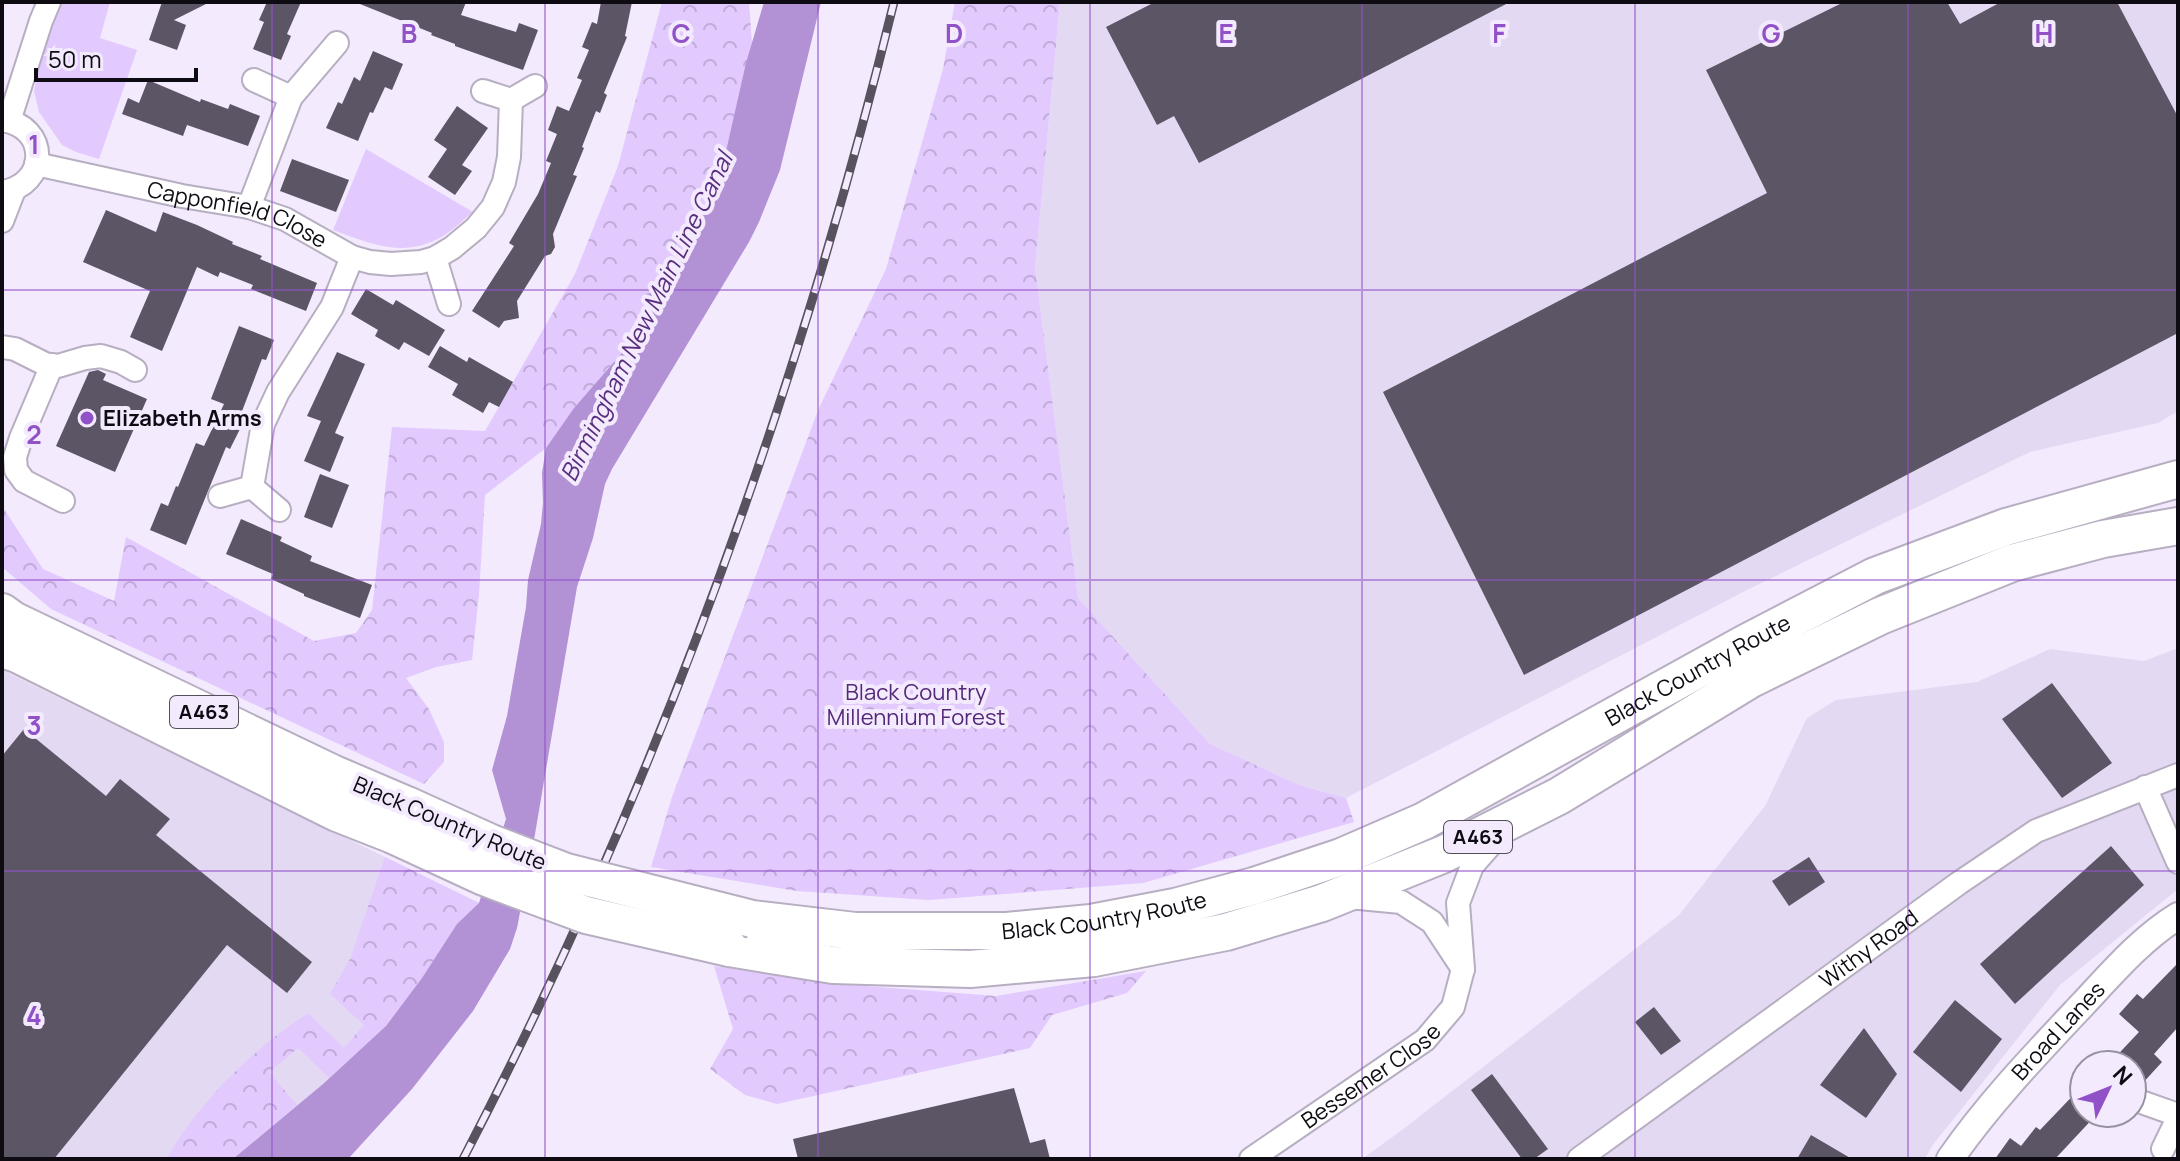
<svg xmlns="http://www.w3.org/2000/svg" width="2180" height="1161" font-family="Manrope,sans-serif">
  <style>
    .built { fill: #e4d9f3 }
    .green { fill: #e2c9fe }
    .forest { fill: url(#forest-crowns) }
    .water { fill: #b291d5 }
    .building { fill: #5c5565 }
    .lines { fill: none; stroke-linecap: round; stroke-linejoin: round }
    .minor-casing { stroke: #b7aec1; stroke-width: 26 }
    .tertiary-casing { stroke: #b7aec1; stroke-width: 30 }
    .trunk-casing { stroke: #b7aec1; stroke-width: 40 }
    .minor { stroke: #fff; stroke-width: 22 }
    .tertiary { stroke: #fff; stroke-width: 26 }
    .trunk { stroke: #fff; stroke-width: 36 }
    .rail-casing { stroke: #57525d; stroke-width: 9 }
    .rail { stroke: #f3eafe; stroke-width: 6; stroke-dasharray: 18; stroke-linecap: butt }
    .trunk-bridge-casing { stroke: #b7aec1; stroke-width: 40; stroke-linecap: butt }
    .trunk-bridge { stroke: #fff; stroke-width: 36 }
    .grid { fill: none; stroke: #9152c8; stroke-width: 2; stroke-opacity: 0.55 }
    .poi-dot { fill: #9152c8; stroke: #f3eafe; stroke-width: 3 }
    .labels { text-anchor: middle; stroke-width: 8; stroke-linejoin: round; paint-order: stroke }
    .shield { fill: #f3eafe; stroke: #534e59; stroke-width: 2 }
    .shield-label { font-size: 20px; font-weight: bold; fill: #0e0b12 }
    .street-label { font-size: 22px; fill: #0e0b12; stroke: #f3eafe }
    .poi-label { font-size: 22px; font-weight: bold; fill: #0e0b12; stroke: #f3eafe; text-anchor: start }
    .park-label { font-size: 22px; fill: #542878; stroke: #f3eafe }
    .water-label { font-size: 24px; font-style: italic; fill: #592e7e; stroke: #f3eafe }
    .grid-label { font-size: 26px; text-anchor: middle; font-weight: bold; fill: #9152c8; stroke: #f3eafe; stroke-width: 8; stroke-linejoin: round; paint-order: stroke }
  </style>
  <defs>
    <pattern id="forest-crowns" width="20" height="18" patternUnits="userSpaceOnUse" patternTransform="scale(2)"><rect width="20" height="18" fill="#e2c9fe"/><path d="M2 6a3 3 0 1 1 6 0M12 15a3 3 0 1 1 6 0" fill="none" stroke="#c1abd9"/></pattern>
  </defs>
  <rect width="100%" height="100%" fill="#f3eafe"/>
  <g class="built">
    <polygon points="1060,2 2178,2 2178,411 2158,423 2030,452 1749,589 1346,798 1299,785 1210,744 1078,598 1035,268"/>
    <polygon points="2178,648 2178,889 2060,985 1932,1146 1925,1159 1362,1159 1402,1130 1679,915 1765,806 1807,718 1836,700 1977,682 2050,649 2144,661"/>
    <polygon points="2,670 479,903 386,1026 323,1084 233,1159 2,1159"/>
  </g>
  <g class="green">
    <polygon points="61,2 110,2 100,38 137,50 99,159 76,152 62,145 39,112 34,91 44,44"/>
    <path d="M366,149L473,212C463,220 453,230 443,236C404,259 371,244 333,230Z"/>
  </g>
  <g class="forest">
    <polygon points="662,2 749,2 752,44 722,169 690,247 641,315 628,346 574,408 546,448 485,495 479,594 472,660 436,667 406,678 429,709 444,742 444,762 424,784 51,609 2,567 2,506 43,569 114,601 126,537 314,641 356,633 372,610 392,427 485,431 575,274 618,166"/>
    <polygon points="955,2 1060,2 1035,268 1078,598 1210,744 1299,785 1346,798 1354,822 1143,883 929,900 797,891 651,867 672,797 819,408 886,269 943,69"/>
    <path d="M385,857L479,903L457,924L422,978L386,1026L329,1078L298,1048L269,1072L297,1105L233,1159H167C173,1145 182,1135 190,1123C223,1079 263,1043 308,1013L344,1048L364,1025L330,994L350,959Z"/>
    <polygon points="714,966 840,984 996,996 1146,971 1127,993 1052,1015 1030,1048 777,1104 745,1095 710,1069 733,1029"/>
  </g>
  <polygon class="water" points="764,2 821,2 780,170 759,222 749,242 612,469 605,484 593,538 577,587 535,834 517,928 510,949 473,1011 412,1089 348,1159 233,1159 323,1084 386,1026 422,978 457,924 479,903 506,819 492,770 507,716 526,607 528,580 541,524 543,503 542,473 546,448 574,408 628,346 652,289 676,266 690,247 722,169 746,63"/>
  <g class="building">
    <polygon points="162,2 210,2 174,20 186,25 177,50 149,40"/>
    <polygon points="267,2 301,2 287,34 291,36 281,60 253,49 264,22 259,20"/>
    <polygon points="355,2 466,2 461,15 516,32 519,23 538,30 523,70 455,46 455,44 431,35 432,33"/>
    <polygon points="601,2 632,2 625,36 627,37 604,93 607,95 600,113 596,111 582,147 584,148 573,175 577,176 553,234 555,247 551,254 545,256 517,301 519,318 504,321 499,328 472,311 514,246 509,243 538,194 551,163 546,161 557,134 548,130 557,106 569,111 582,80 577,78 589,50 582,47 592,22 597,24"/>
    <polygon points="1155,2 1510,2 1199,163 1174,116 1157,125 1106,27"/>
    <polygon points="1844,2 1947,2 1960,24 2001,2 2117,2 2178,117 2178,333 1524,675 1383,392 1767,193 1706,70"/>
    <polygon points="373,51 403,64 392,90 385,87 373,113 370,112 358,141 326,128 338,102 342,104 354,77 360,81"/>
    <polygon points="148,80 200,102 201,99 228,109 230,104 260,116 248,146 187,125 183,136 122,114 128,98 139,103"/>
    <polygon points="457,106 488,128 462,165 472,171 455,195 428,177 447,149 434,140"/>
    <polygon points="292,159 349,180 336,212 280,191"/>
    <polygon points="106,210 156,232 163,212 197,225 233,242 232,244 262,256 260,259 317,283 306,311 251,289 253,285 220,272 218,277 197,267 162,351 130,337 150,291 83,262"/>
    <polygon points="366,289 393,305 396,300 445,330 429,356 404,342 399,350 375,336 378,330 351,314"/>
    <polygon points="239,326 274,340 266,360 262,359 239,419 244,421 230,449 226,447 186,545 150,530 161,503 168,506 176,486 178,487 196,443 204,446 224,404 211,399"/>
    <polygon points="440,346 467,362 469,357 513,382 499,407 489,402 483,413 452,395 458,384 428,367"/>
    <polygon points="337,352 365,364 335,433 344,437 330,472 304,461 321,421 307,416"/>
    <polygon points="98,370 106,374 103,380 147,399 115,472 56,446 89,372"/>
    <polygon points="320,474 349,485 332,528 304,517"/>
    <polygon points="241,519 282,537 280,541 312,556 310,561 372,585 360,618 304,596 304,594 271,579 273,574 226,554"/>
    <polygon points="2052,683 2112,763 2062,798 2002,719"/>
    <polygon points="24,729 106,796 120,779 170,819 156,835 312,962 287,993 227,945 54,1159 2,1159 2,756"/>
    <polygon points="2111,846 2144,885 2015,1004 1980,964"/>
    <polygon points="1809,857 1825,882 1789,906 1772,881"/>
    <polygon points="2178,963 2178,1027 2154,1054 2162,1062 2141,1085 2132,1076 2132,1065 2108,1065 2139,1032 2119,1014 2137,994 2143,999"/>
    <polygon points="1955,1000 2002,1039 1961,1092 1913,1052"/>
    <polygon points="1654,1007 1681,1041 1661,1055 1635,1022"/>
    <polygon points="1864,1028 1897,1074 1866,1118 1820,1085"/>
    <polygon points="1492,1074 1548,1149 1534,1159 1522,1159 1471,1090"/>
    <polygon points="2084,1084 2084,1113 2098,1113 2055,1159 1995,1159 2010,1138 2021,1146 2036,1127 2040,1130"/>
    <polygon points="1014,1088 1030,1143 1045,1139 1050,1159 798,1159 793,1139"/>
    <polygon points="1811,1135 1852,1159 1797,1159"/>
  </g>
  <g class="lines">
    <g class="minor-casing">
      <g id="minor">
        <polyline points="254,80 291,97"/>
        <polyline points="511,100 535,86"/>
        <path d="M2,120C49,126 49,185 2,192"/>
        <polyline points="9,121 41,21 49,2"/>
        <path id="s1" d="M36,164L182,196L249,207L285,219L352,257L370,262L391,264L421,262L435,258L452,248L476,228L493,207L504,182L509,157L511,100L483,91"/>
        <polyline points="249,207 291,97 337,43"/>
        <polyline points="2,221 14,190"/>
        <polyline points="435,258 449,304"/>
        <polyline points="2,347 15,349 45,364 58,366 85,358 101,356 121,362 135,370"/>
        <polyline points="52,365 21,438 15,457 16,470 24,481 63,501"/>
        <polyline points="252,487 263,424 278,392 332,307 352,257"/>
        <polyline points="220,496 252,487 279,510"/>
        <polyline points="2145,787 2178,862"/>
        <polyline points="1349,897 1401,902 1432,922 1463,969 1458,903 1472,866 1500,834"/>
        <polyline points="2144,1103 2178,1115"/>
        <polyline points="2163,1149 2178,1118"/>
        <path id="s2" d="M1251,1159L1425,1040L1453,1007L1463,969"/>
        <path id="s3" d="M1579,1159L1959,883L2036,831L2178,775"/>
      </g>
    </g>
    <g class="tertiary-casing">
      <g id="tertiary">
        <path id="s4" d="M1950,1159C1989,1103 2036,1054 2083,1004C2112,973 2142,938 2178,916"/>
      </g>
    </g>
    <g class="trunk-casing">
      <g id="trunk">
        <polyline points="2,612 13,620 334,774 409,806"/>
        <polyline points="2,649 17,654 337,813 393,835"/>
        <path id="s5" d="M752,919L855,931H1007L1091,923L1175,907L1254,886L1341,857L1424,821L1744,644L1875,576L2006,527L2178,479"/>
        <polyline points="729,948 833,965 970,969 1094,958 1226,932 1322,903 1444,854 1559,796 1751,679 1880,616 2012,563 2103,539 2178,526"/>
      </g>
    </g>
    <use href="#minor" class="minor"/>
    <use href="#tertiary" class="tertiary"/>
    <use href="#trunk" class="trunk"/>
    <g class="rail-casing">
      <path id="rail" d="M463,1159C655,790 795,406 894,2"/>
    </g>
    <use href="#rail" class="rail"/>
    <g class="trunk-bridge-casing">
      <g id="trunk-bridge">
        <polyline points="409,806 491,843 566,872 752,919"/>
        <polyline points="393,835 484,877 586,915 729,948"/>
      </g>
    </g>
    <use href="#trunk-bridge" class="trunk-bridge"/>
  </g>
  <path class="grid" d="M272,2V1159M545,2V1159M818,2V1159M1090,2V1159M1362,2V1159M1635,2V1159M1908,2V1159M2,290H2178M2,580H2178M2,871H2178"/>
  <circle class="poi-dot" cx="87" cy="418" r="8"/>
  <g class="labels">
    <g class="shield">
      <rect x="170" y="696" width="68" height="32" rx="6"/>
      <rect x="1444" y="821" width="68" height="32" rx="6"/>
    </g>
    <g class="shield-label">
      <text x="204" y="719">A463</text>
      <text x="1478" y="844">A463</text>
    </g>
    <g class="street-label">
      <text dy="8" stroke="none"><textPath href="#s1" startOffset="208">Capponfield Close</textPath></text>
      <text dy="8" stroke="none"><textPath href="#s5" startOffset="1002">Black Country Route</textPath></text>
      <text transform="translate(450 823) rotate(23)" y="8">Black Country Route</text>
      <text dy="8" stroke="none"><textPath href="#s5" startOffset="354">Black Country Route</textPath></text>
      <text dy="8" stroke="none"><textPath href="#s3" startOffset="358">Withy Road</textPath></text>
      <text dy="8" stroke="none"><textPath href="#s4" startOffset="168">Broad Lanes</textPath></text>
      <text dy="8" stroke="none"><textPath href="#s2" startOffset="146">Bessemer Close</textPath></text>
    </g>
    <g class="poi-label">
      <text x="103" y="426">Elizabeth Arms</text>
    </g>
    <g class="park-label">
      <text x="916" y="700">Black Country<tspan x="916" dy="25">Millennium Forest</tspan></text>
    </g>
    <g class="water-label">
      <text transform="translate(647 317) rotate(-64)" y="8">Birmingham New Main Line Canal</text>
    </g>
  </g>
  <g class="grid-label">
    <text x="409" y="43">B</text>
    <text x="681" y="43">C</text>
    <text x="954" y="43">D</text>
    <text x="1226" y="43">E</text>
    <text x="1499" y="43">F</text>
    <text x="1771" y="43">G</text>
    <text x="2044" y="43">H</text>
    <text x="34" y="154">1</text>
    <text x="34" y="444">2</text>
    <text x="34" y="735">3</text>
    <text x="34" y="1025">4</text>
  </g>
  <rect width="2180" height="1161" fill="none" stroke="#0e0b12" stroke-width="8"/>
  <g transform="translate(2108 1089) rotate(47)"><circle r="38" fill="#f3eafe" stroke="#9791a0" stroke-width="2"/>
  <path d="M0-6L14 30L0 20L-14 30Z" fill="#9152c8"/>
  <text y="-12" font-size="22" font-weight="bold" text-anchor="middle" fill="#0e0b12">N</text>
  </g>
  <path d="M36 68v12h160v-12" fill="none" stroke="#0e0b12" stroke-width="4"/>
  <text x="48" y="68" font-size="24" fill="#0e0b12" stroke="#f3eafe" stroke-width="6" paint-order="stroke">50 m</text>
</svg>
